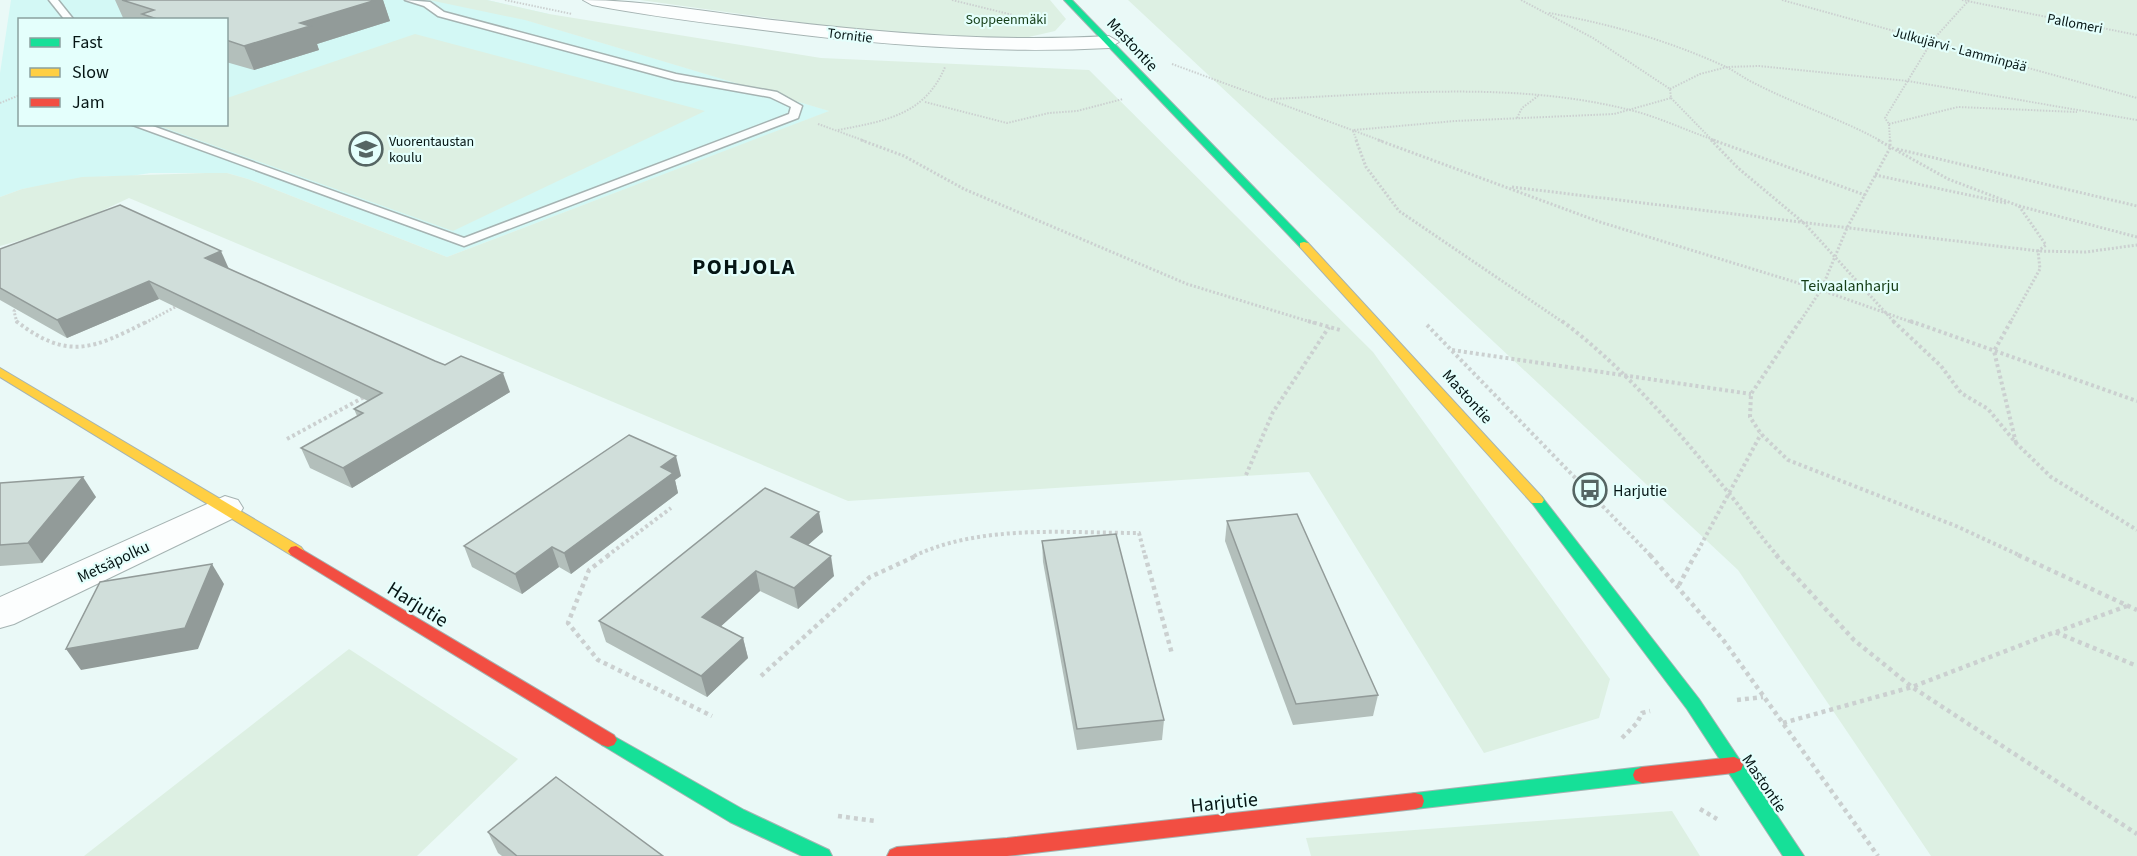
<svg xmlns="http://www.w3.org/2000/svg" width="2137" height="856" font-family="'Source Sans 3',sans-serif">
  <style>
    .built { fill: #d3f8f5; fill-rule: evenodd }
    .green { fill: #ddf0e3 }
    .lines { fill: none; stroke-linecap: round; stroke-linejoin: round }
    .lane-casing { stroke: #a5b3b2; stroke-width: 3 }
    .street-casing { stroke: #a5b3b2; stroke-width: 2 }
    .fast-casing { stroke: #a5b3b2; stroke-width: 2 }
    .slow-casing { stroke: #a5b3b2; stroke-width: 2 }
    .jam-casing { stroke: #a5b3b2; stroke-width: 2 }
    .path-far3 { stroke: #cbd0d0; stroke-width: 2; stroke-dasharray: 1.5 1.5; stroke-linecap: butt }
    .path-far2 { stroke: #cbd0d0; stroke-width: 3; stroke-dasharray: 2 2; stroke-linecap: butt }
    .path-far1 { stroke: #cbd0d0; stroke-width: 4; stroke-dasharray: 3 3; stroke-linecap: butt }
    .path { stroke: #cbd0d0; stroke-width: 4.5; stroke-dasharray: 4 4; stroke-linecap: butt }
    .lane { fill: #fcfefe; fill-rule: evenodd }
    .street { fill: #fcfefe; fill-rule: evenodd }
    .fast { fill: #16e098; fill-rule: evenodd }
    .slow { fill: #ffcf43; fill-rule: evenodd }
    .jam { fill: #f24e42; fill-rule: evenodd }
    .wall { fill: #b3bfbb }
    .shaded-wall { fill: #929b99 }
    .building { fill: #d0deda; stroke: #929b99; stroke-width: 1.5 }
    .labels { text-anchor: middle; stroke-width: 4.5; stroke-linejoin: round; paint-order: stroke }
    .far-park-label { font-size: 14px; fill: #143d16; stroke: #e4fffc }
    .far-street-label { font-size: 14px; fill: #051514; stroke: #e4fffc }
    .far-poi-label { font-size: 14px; fill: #051514; stroke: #e4fffc; text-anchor: start }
    .street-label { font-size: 16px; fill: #051514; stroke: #e4fffc }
    .park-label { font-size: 16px; fill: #143d16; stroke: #e4fffc }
    .poi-label { font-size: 16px; fill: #051514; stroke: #e4fffc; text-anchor: start }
    .near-street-label { font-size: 20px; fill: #051514; stroke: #e4fffc }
    .district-label { font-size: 22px; font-weight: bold; letter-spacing: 1.5px; fill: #051514; stroke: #e4fffc }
  </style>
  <rect width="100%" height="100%" fill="#eaf9f7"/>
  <path class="built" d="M11,0H487L549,14L526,20L830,111L447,257L248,179L227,173H150L125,177L105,176L22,189L0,197V73ZM20,20H226V124H20Z"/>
  <g class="green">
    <polygon points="429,0 487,0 549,14 821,58 1089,70 1373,352 1610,679 1599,718 1484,753 1309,472 848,501 129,198 65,228 0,246 0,197 22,189 82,177 206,173 227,173 248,179 447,257 829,111 525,20"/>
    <polygon points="640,0 1050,0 1066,19 1055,31 1020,39 951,38 827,26"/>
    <polygon points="1128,0 2137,0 2137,856 1931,856 1738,570"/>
    <polygon points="415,34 705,111 453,231 157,125 226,124 227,98"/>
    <polygon points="349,649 518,759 417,856 84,856"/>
    <polygon points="1672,811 1700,856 1311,856 1306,838"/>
  </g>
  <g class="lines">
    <g class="lane-casing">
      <g id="lane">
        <polygon points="49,0 58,0 74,20 65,20"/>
        <polygon points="405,0 430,2 444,12 676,74 777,92 802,106 798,118 464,246 130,124 147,124 464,238 789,114 791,107 770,97 675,80 438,16 424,6"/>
      </g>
    </g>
    <g class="street-casing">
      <g id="street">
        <path d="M583,0C649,0 716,14 782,21C891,34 999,42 1109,36L1119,42L1109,48C993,54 879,45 763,30C706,23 649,16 592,5Z"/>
        <polygon points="225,496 238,500 243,508 238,516 14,624 0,628 0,597"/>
      </g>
    </g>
    <g class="fast-casing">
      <g id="fast">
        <polygon points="1064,0 1072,0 1308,243 1308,247 1300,247"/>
        <polygon points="1537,495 1542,497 1699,699 1804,856 1783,856 1687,709 1532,503 1530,500"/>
        <polygon points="608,733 744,810 829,850 832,856 802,856 730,822 602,745 599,740 602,735"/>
        <polygon points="1642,767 1649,770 1651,775 1649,780 1642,783 1415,809 1408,807 1406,801 1408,795 1415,793"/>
      </g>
    </g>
    <g class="slow-casing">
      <g id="slow">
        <polygon points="1304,242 1308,243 1542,497 1544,500 1542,503 1532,503 1300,247 1300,243"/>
        <polygon points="0,368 301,547 304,551 301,555 291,555 0,377"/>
      </g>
    </g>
    <g class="jam-casing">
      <g id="jam">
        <polygon points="296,546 614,735 617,740 614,745 608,747 602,745 291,555 288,551 291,547"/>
        <polygon points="1734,757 1741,760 1743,765 1741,770 1734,773 1642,783 1635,780 1633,775 1635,770 1642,767"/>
        <polygon points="1415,793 1422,795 1424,801 1422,807 1415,809 1007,856 887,856 890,850 897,847 1007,838"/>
      </g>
    </g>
    <g class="path-far3">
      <polyline points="505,0 572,14"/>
      <polyline points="952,0 1013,15"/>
      <polyline points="1782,0 2137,98"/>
      <polyline points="1962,0 2137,35"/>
      <path d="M1549,13C1610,24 1667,40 1724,66C1735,71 1745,79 1756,84C1797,105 1841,119 1881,141"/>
      <polyline points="1172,64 1382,141"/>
      <polyline points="1670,89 1700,74 1727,67 1759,66 1908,81 2137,120"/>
      <polyline points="1671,98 1713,141"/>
      <path d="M1271,99C1389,94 1511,81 1626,109C1657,116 1687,131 1717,141"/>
      <polyline points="925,102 1007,123 1049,113 1077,111 1123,99"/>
      <polyline points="0,103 20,95"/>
      <polyline points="1517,118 1522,108 1538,96"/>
      <polyline points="818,124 865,141"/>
      <polyline points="1889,124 1958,107 2077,112"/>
      <path d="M838,130C885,121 925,115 945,67"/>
      <polyline points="1354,130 1455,121 1614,114 1671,98 1670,89 1593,38 1521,0"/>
      <polyline points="1353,131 1357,141"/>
      <polyline points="1890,141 1889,124 1885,118 1932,41 1969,0"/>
    </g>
    <g class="path-far2">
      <polyline points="861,140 904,156 964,189 1187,284 1314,323"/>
      <polyline points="1356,140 1366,167 1399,211 1564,323"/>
      <polyline points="1378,140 1600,222 1821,290 1914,323"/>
      <polyline points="1711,140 1738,168 1805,224 1895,323"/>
      <polyline points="1713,140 1865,195"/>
      <polyline points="1878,140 1948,179 2019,206 2046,245 2038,251 2040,269 2010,323"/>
      <polyline points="1897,149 2137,206"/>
      <polyline points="1875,175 2006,203"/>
      <polyline points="1512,187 2038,251 2086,252 2137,245"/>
      <polyline points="2019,206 2137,237"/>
      <polyline points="17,323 14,311 19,307"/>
      <polyline points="145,323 179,305"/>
      <polyline points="1799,323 1821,290 1847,228 1890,148 1890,140"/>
    </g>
    <g class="path-far1">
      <path d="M16,321C68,361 93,349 148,321"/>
      <polyline points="1308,321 1340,330"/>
      <path d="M1562,321C1625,368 1678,431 1727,491C1745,512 1759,536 1778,556"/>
      <polyline points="1800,321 1751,394 1750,417 1761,434 1788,460 1956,526 2021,556"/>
      <polyline points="1893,321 1941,366 1961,393 1988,409 2016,443 2051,477 2137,530"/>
      <polyline points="1910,321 2137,401"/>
      <polyline points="2011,321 1994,351 2016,443"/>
      <polyline points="1427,325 1651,556"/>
      <polyline points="1452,350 1751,394"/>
      <polyline points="287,439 366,396"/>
      <polyline points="1246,475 1273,412 1329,327"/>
      <polyline points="607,556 671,508"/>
      <path d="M914,556C982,524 1066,533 1139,533L1145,556"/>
      <polyline points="1695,556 1761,434"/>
    </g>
    <g class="path">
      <polyline points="609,555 589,570 568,623 598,660 712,716"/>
      <polyline points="1145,555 1172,654"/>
      <polyline points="1650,555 1724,641 1878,856"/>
      <polyline points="1776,555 1854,640 1912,687 2137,834"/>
      <polyline points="2018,555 2137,610"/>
      <polyline points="1679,585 1695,555"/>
      <polyline points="2056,632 2127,606"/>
      <polyline points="761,676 870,577 918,555"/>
      <polyline points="1737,700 1763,697"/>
      <polyline points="1783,723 1912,687 2055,632 2137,666"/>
      <polyline points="1622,738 1637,723 1642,713 1650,711"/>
      <polyline points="1700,809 1717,819"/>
      <polyline points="838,816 875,821"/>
    </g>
    <use href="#lane" class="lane"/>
    <use href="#street" class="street"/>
    <use href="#fast" class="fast"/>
    <use href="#slow" class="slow"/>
    <use href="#jam" class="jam"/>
  </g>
  <g class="wall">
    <polygon points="115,0 383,0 390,21 317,44 319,50 254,70 226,62 226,20 124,20"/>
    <polygon points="0,249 229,269 435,361 510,392 352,488 310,468 301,448 357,416 354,409 368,401 159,299 67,338 0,300"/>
    <polygon points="681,476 675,480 678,493 571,574 559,567 522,594 472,567 464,546"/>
    <polygon points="0,483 96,497 42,563 0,566"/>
    <polygon points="1227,521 1378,695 1373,716 1293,725 1225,541"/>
    <polygon points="823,532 808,545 834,576 798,609 760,591 721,626 743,638 748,658 707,697 606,642 599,621"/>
    <polygon points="1042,541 1164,720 1162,740 1077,750 1043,562"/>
    <polygon points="488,832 663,856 502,856 498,853"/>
  </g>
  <g class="shaded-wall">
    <polygon points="376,0 383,0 390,21 317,44 319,50 254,70 244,46 300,23"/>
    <polygon points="221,251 229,269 205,258"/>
    <polygon points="149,281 159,299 67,338 57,320"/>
    <polygon points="503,373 510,392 352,488 343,468"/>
    <polygon points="676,456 681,476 675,480 678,493 571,574 564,553 661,467"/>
    <polygon points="83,477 96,497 42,563 28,543"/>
    <polygon points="819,512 823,532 794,557 791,537"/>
    <polygon points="552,547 559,567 522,594 515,574"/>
    <polygon points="831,556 834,576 798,609 794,588"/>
    <polygon points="212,564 224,584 198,649 81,670 66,649"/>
    <polygon points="756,571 760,591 708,638 702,617"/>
    <polygon points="743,638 748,658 707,697 701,676"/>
  </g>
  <g class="building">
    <polygon points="122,0 376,0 300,23 310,26 244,46 226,40 226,20 160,20 142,14 154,10"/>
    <polygon points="120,205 221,251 205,258 435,361 445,365 461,356 503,373 343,468 301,448 363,413 354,409 382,393 149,281 57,320 0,288 0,249"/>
    <polygon points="629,435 676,456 661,467 673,473 564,553 552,547 515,574 464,546"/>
    <polygon points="83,477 28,543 0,545 0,483"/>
    <polygon points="765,488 819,512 791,537 831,556 794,588 756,571 702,617 743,638 701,676 599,621"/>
    <polygon points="1297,514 1378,695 1296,704 1227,521"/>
    <polygon points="1116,534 1164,720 1077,729 1042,541"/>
    <polygon points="212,564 185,628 66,649 100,582"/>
    <polygon points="556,777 663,856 517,856 488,832"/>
  </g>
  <defs>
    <g id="school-ring" transform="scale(1.725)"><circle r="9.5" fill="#e4fffc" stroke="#556563" stroke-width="1.5"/><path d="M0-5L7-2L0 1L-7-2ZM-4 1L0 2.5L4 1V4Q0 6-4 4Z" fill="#556563"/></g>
    <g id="bus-ring" transform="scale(1.725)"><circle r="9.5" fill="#e4fffc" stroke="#556563" stroke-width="1.5"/><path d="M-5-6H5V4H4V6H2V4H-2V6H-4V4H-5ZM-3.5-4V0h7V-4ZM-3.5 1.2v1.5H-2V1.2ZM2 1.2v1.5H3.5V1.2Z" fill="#556563"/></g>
  </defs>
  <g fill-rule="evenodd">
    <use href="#school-ring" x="366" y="149"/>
    <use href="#bus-ring" x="1590" y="490"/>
  </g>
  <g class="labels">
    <g class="far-park-label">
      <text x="1006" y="24">Soppeenmäki</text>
    </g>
    <g class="far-street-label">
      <text transform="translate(2075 23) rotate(11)" y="5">Pallomeri</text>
      <text transform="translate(850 35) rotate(7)" y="5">Tornitie</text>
      <text transform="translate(1960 49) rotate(15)" y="5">Julkujärvi - Lamminpää</text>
    </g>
    <g class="far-poi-label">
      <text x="389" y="146">Vuorentaustan<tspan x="389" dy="16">koulu</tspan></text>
    </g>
    <g class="street-label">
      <text transform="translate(1133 44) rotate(47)" y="6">Mastontie</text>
      <text transform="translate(1468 396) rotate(48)" y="6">Mastontie</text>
      <text transform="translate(113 561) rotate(-25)" y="6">Metsäpolku</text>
      <text transform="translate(1765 783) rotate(56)" y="6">Mastontie</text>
    </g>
    <g class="park-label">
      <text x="1850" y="291">Teivaalanharju</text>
    </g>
    <g class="poi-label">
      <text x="1613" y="496">Harjutie</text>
    </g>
    <g class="near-street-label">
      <text transform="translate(418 604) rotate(32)" y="7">Harjutie</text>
      <text transform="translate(1224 802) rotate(-6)" y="7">Harjutie</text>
    </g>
    <g class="district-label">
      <text x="744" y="274">POHJOLA</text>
    </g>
  </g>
  <rect x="18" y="18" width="210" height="108" fill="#e4fffc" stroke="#8ba19f" stroke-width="1.5"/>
  <rect x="30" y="38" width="30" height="9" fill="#16e098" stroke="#8ba19f" stroke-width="1.5"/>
  <text x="72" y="48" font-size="18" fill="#051514">Fast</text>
  <rect x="30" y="68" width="30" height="9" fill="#ffcf43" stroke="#8ba19f" stroke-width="1.5"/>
  <text x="72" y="78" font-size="18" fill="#051514">Slow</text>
  <rect x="30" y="98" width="30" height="9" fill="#f24e42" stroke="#8ba19f" stroke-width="1.5"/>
  <text x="72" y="108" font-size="18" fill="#051514">Jam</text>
</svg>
